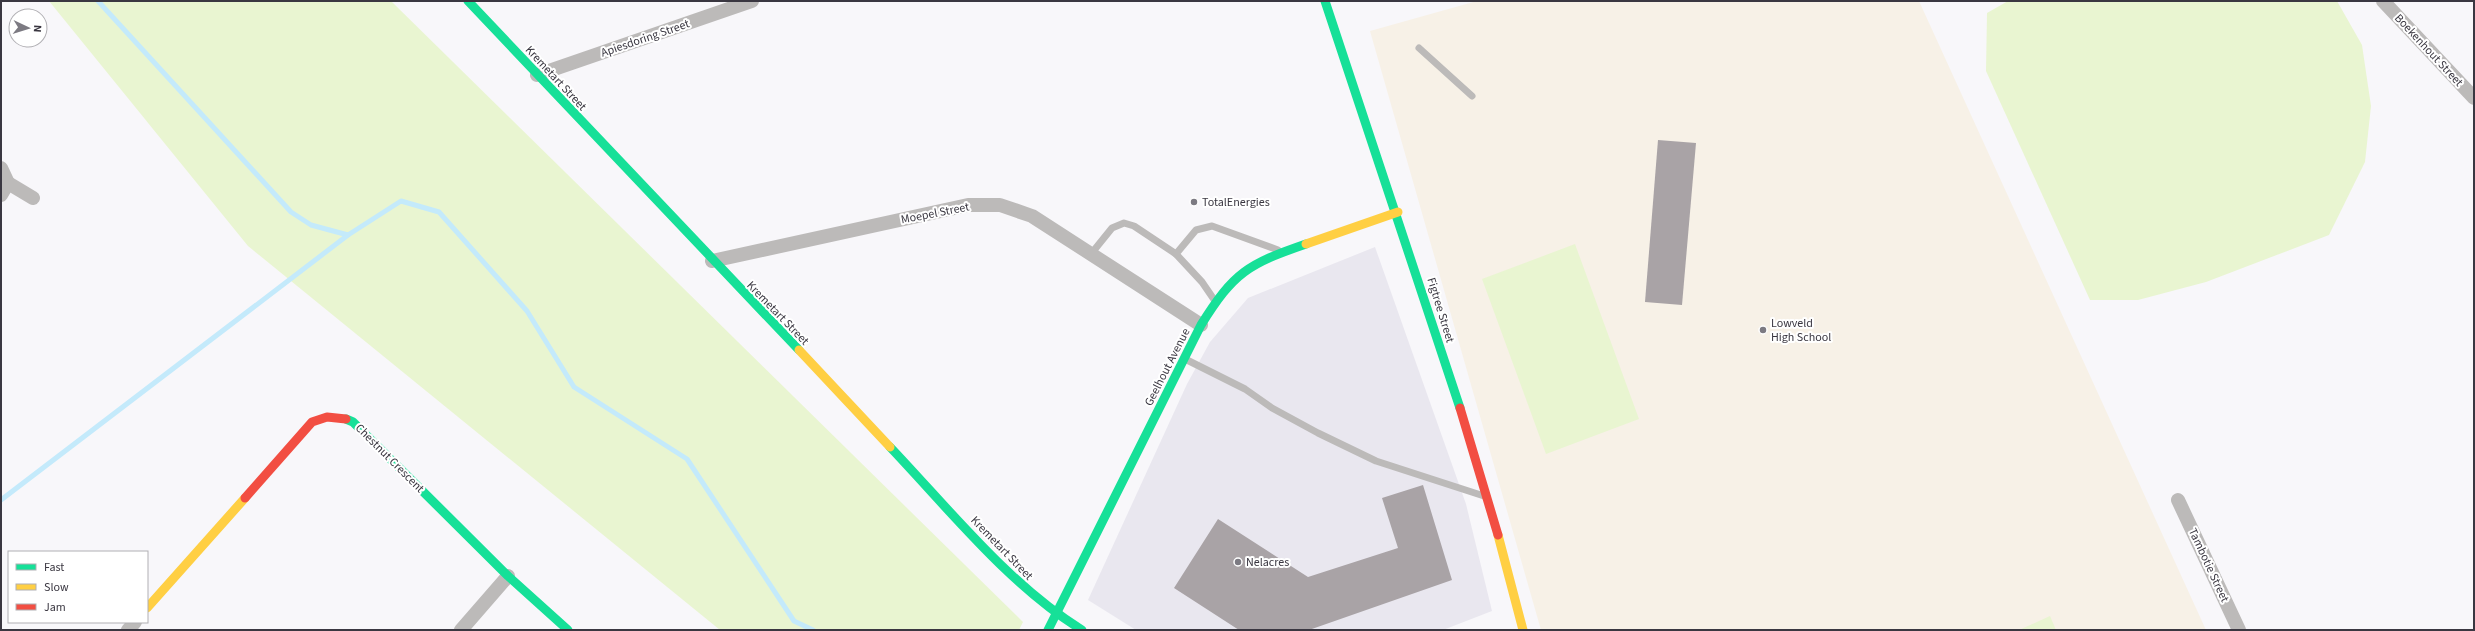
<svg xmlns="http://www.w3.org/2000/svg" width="2475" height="631" font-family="'Source Sans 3',sans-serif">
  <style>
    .built { fill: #e9e7ef }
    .education { fill: #f7f1e7 }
    .green { fill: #e9f5d1 }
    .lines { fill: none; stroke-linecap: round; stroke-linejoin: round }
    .stream { stroke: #c4eafb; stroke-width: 5 }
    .building { fill: #a9a3a6 }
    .lane { stroke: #bcbab9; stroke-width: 7 }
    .street { stroke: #bcbab9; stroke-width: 14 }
    .fast { stroke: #16e098; stroke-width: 9 }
    .slow { stroke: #ffcf43; stroke-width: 9 }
    .jam { stroke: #f24e42; stroke-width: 9 }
    .poi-dot { fill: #7c7a82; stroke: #fff; stroke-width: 1.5 }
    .labels { text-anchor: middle; stroke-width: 4; stroke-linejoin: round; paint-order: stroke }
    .street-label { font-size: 12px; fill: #3a3741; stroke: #fff }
    .poi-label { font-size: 12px; fill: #3a3741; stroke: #fff; text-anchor: start }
  </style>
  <rect width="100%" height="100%" fill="#f8f7fa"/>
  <polygon class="built" points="1375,247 1466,504 1492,611 1443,630 1136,630 1088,600 1187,384 1210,342 1248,298"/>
  <polygon class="education" points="1477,1 1919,1 2206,630 1541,630 1370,31"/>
  <g class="green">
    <polygon points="49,1 391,1 1023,622 1019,630 720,630 248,246"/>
    <polygon points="2008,1 2337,1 2362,45 2371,106 2365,162 2329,235 2206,282 2138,300 2090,300 1986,71 1987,13"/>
    <polygon points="1575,244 1639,419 1546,454 1482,279"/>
    <polygon points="2050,616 2056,630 2019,630"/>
  </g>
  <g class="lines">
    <g class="stream">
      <polyline points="98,1 291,212 311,225 348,235 401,201 439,212 527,311 574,387 687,459 794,621 813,630"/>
      <polyline points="1,500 348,235"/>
    </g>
  </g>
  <g class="building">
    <polygon points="1658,140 1696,143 1682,305 1645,302"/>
    <polygon points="1423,485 1452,580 1309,630 1239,630 1174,588 1218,519 1308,577 1398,548 1382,498"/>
  </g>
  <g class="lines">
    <g class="lane">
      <polyline points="1419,48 1472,96"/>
      <polyline points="1091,254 1112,228 1124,223 1134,226 1176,254"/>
      <polyline points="1215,301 1202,282 1176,254 1196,230 1212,226 1278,250"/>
      <polyline points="1185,359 1245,389 1272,408 1318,433 1376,461 1484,496"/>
    </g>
    <g class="street">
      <polyline points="2383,1 2474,98"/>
      <polyline points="537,75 752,1"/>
      <polyline points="1,168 8,183 1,195"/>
      <polyline points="8,183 33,198"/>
      <polyline points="712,261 968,205 1000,205 1032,216 1201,325"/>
      <polyline points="2178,500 2239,630"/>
      <polyline points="128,630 135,622"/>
      <polyline points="461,630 508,576"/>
    </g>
    <g class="fast">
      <polyline points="468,1 799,350"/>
      <polyline points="1325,1 1460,408"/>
      <polyline points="346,419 353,422 508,576 568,630"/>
      <path d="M890,447C949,509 1009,585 1082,630"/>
      <path d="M1048,630L1201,325C1234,272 1248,264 1306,244"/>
    </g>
    <g class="slow">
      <polyline points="1306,244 1398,212"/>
      <polyline points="799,350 890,447"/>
      <polyline points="1498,535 1523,630"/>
      <polyline points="147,608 245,498"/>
    </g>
    <g class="jam">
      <polyline points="1460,408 1498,535"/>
      <polyline points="245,498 312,422 327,417 346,419"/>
    </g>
  </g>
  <g class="poi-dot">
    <circle cx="1194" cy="202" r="4"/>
    <circle cx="1763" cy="330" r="4"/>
    <circle cx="1238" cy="562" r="4"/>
  </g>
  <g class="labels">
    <g class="street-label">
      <text transform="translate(645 38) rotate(-19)" y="4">Apiesdoring Street</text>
      <text transform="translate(2429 50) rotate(47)" y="4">Boekenhout Street</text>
      <text transform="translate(556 78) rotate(47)" y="4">Kremetart Street</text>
      <text transform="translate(935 213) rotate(-11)" y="4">Moepel Street</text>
      <text transform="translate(1441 310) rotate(73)" y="4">Figtree Street</text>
      <text transform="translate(778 313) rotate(46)" y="4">Kremetart Street</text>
      <text transform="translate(1167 367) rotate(-63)" y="4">Geelhout Avenue</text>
      <text transform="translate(390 458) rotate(45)" y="4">Chestnut Crescent</text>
      <text transform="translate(1002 548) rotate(46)" y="4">Kremetart Street</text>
      <text transform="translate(2209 565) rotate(65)" y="4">Tambotie Street</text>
    </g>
    <g class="poi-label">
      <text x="1202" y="206">TotalEnergies</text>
      <text x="1771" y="327">Lowveld<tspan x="1771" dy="14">High School</tspan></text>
      <text x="1246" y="566">Nelacres</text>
    </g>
  </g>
  <rect width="2475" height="631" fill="none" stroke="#3a3741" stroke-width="4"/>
  <rect x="8" y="551" width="140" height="72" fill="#ffffff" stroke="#b0afb3"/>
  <rect x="16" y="564" width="20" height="6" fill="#16e098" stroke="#b0afb3"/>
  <text x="44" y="571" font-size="12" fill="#3a3741">Fast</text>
  <rect x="16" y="584" width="20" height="6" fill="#ffcf43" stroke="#b0afb3"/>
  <text x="44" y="591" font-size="12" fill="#3a3741">Slow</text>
  <rect x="16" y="604" width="20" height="6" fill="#f24e42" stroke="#b0afb3"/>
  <text x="44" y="611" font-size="12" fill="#3a3741">Jam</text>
  <g transform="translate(28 28) rotate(94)"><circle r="19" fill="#ffffff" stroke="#b0afb3"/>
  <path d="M0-3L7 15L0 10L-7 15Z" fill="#7c7a82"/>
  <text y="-6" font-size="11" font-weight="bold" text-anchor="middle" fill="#3a3741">N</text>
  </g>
</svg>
